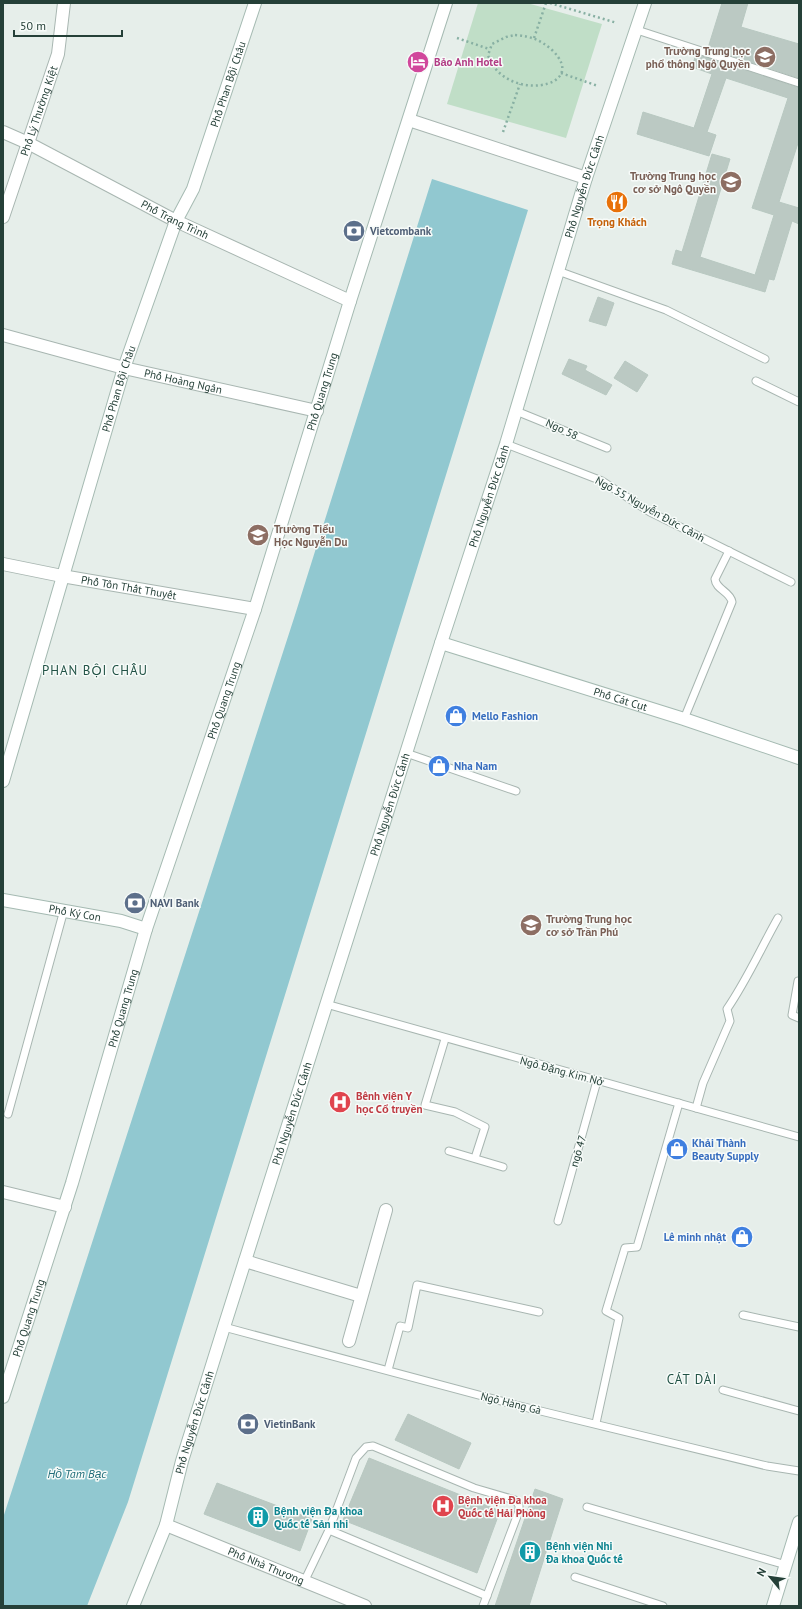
<svg xmlns="http://www.w3.org/2000/svg" width="802" height="1609" font-family="'PT Sans',sans-serif">
  <style>
    .green { fill: #c0dec7 }
    .water { fill: #91c8d0 }
    .building { fill: #bbc9c3; stroke: #b8c8c1 }
    .lines { fill: none; stroke-linecap: round; stroke-linejoin: round }
    .lane-casing { stroke: #a8b6b1; stroke-width: 9 }
    .street-casing { stroke: #a8b6b1; stroke-width: 14 }
    .secondary-casing { stroke: #a5bab2; stroke-width: 14 }
    .path { stroke: #88b0a3; stroke-width: 2.5; stroke-dasharray: 2 3; stroke-linecap: butt }
    .lane { stroke: #fff; stroke-width: 7 }
    .street { stroke: #fff; stroke-width: 12 }
    .secondary { stroke: #fff; stroke-width: 12 }
    .labels { text-anchor: middle; stroke-width: 3; stroke-linejoin: round; paint-order: stroke }
    .education-label { font-size: 11px; font-weight: bold; fill: #785e54; stroke: #f7fbf9; text-anchor: end }
    .hotel-label { font-size: 11px; font-weight: bold; fill: #b23c85; stroke: #f7fbf9; text-anchor: start }
    .street-label { font-size: 11px; fill: #254038; stroke: #f7fbf9 }
    .food-label { font-size: 11px; font-weight: bold; fill: #c56008; stroke: #f7fbf9 }
    .service-label { font-size: 11px; font-weight: bold; fill: #4e5e75; stroke: #f7fbf9; text-anchor: start }
    .shop-label { font-size: 11px; font-weight: bold; fill: #366cbe; stroke: #f7fbf9; text-anchor: start }
    .health-label { font-size: 11px; font-weight: bold; fill: #be3a42; stroke: #f7fbf9; text-anchor: start }
    .culture-label { font-size: 11px; font-weight: bold; fill: #0d838f; stroke: #f7fbf9; text-anchor: start }
    .water-label { font-size: 12px; font-style: italic; fill: #216e7a; stroke: #f7fbf9 }
    .quarter-label { font-size: 13px; letter-spacing: 1px; fill: #215245; stroke: #f7fbf9 }
  </style>
  <rect width="100%" height="100%" fill="#e6eeea"/>
  <polygon class="green" points="478,3 527,3 602,24 566,138 447,104"/>
  <polygon class="water" points="432,179 528,210 128,1502 87,1606 3,1606 3,1518 295,615"/>
  <g class="building">
    <polygon points="722,3 748,3 741,27 799,44 799,78 708,48"/>
    <polygon points="696,54 799,88 799,140 779,202 799,208 799,224 792,221 774,280 769,279 765,292 672,264 676,250 682,252 712,154 730,159 700,257 755,275 774,215 752,208 788,98 726,78 707,132 716,135 709,156 637,134 643,112 694,128 712,74 692,67"/>
    <polygon points="598,297 614,303 606,326 589,321"/>
    <polygon points="569,359 587,366 585,370 612,385 606,395 562,374"/>
    <polygon points="625,361 648,375 637,392 614,378"/>
    <polygon points="408,1414 471,1443 459,1469 395,1440"/>
    <polygon points="369,1458 500,1511 477,1573 343,1520"/>
    <polygon points="217,1483 312,1519 300,1551 204,1514"/>
    <polygon points="535,1489 563,1499 529,1606 495,1606"/>
  </g>
  <g class="lines">
    <g class="lane-casing">
      <g id="lane">
        <polyline points="637,30 799,83"/>
        <polyline points="558,271 666,310 765,359"/>
        <polyline points="756,381 799,402"/>
        <polyline points="516,411 607,448"/>
        <polyline points="506,444 602,481 650,512 791,582"/>
        <path d="M684,719L732,602C730,591 716,590 715,579L729,551"/>
        <polyline points="406,753 516,791"/>
        <polyline points="798,981 792,1015 799,1018"/>
        <polyline points="326,1004 799,1137"/>
        <polyline points="445,1039 425,1105 455,1112 485,1127 475,1158"/>
        <path d="M696,1108L703,1083L730,1021L727,1009C747,980 761,948 778,918"/>
        <polyline points="8,1114 64,910"/>
        <polyline points="449,1151 503,1167"/>
        <polyline points="558,1221 597,1081"/>
        <polyline points="743,1315 799,1327"/>
        <polyline points="224,1327 516,1405 767,1466 799,1471"/>
        <polyline points="388,1370 400,1326 408,1328 417,1285 539,1312"/>
        <polyline points="723,1390 799,1411"/>
        <polyline points="596,1423 619,1318 606,1311 625,1248 637,1247 679,1103"/>
        <polyline points="587,1507 786,1565"/>
        <polyline points="329,1530 487,1596"/>
        <polyline points="575,1577 663,1606"/>
        <polyline points="304,1582 329,1530 356,1458 366,1447 373,1446 474,1488 515,1500 519,1505 519,1511 483,1606"/>
      </g>
    </g>
    <g class="street-casing">
      <g id="street">
        <polyline points="409,120 586,178"/>
        <path id="s1" d="M3,132L28,143L176,221L350,301"/>
        <path id="s2" d="M3,217L58,54L64,3"/>
        <path id="s3" d="M3,335L124,368L317,411"/>
        <path id="s4" d="M3,564L62,576L255,609"/>
        <polyline points="3,1192 65,1207"/>
        <polyline points="245,1261 361,1296"/>
        <polyline points="349,1341 386,1210"/>
        <path id="s5" d="M166,1525L365,1606"/>
      </g>
    </g>
    <g class="secondary-casing">
      <g id="secondary">
        <path id="s6" d="M441,643L684,719L799,758"/>
        <path id="s7" d="M3,781L124,368L176,221L193,189L255,3"/>
        <path id="s8" d="M3,900L121,921L146,929"/>
        <path id="s9" d="M3,1397L72,1183L146,929L255,609L350,301L446,3"/>
        <path id="s10" d="M133,1606L166,1525L182,1461L224,1327L441,643L506,444L586,178L645,3"/>
        <polyline points="773,1606 799,1522"/>
      </g>
    </g>
    <g class="path">
      <polyline points="550,3 617,23"/>
      <path d="M515,35C530,36 541,40 552,50C592,88 504,104 488,55L492,44L506,37Z"/>
      <polyline points="457,38 489,49"/>
      <polyline points="534,38 546,3"/>
      <polyline points="561,73 598,86"/>
      <polyline points="503,132 520,84"/>
    </g>
    <use href="#lane" class="lane"/>
    <use href="#street" class="street"/>
    <use href="#secondary" class="secondary"/>
  </g>
  <defs>
    <g id="school-disc" transform="scale(1.15)"><circle r="9.5" fill="#8d6e63" stroke="#f7fbf9"/><path d="M0-5L7-2L0 1L-7-2ZM-4 1L0 2.5L4 1V4Q0 6-4 4Z" fill="#fff"/></g>
    <g id="hotel-disc" transform="scale(1.15)"><circle r="9.5" fill="#d1479c" stroke="#f7fbf9"/><path d="M-6-4.5h1.5V1H6V5H4.5V3h-9V5H-6ZM-4 0a1.8 1.8 0 1 1 3.6 0ZM.5 0V-2.5h3Q6-2.5 6 0Z" fill="#fff"/></g>
    <g id="restaurant-disc" transform="scale(1.15)"><circle r="9.5" fill="#e8710a" stroke="#f7fbf9"/><path d="M-5-6h1v4h1v-4h1v4h1v-4h1v5L-1.5 .5V6h-2V.5L-5-1ZM5-6V6H3V1.5H1.5Q1.5-4 5-6Z" fill="#fff"/></g>
    <g id="bank-disc" transform="scale(1.15)"><circle r="9.5" fill="#5c6f8a" stroke="#f7fbf9"/><path d="M-6-4H6V4H-6ZM0-2.3a2.3 2.3 0 1 0 0 4.6a2.3 2.3 0 1 0 0-4.6Z" fill="#fff"/></g>
    <g id="shop-disc" transform="scale(1.15)"><circle r="9.5" fill="#3f7fe0" stroke="#f7fbf9"/><path d="M-5-2.5h2.3a2.7 3.5 0 0 1 5.4 0H5L5.5 6h-11ZM-1.5-2.5h3a1.5 2.3 0 0 0-3 0Z" fill="#fff"/></g>
    <g id="hospital-disc" transform="scale(1.15)"><circle r="9.5" fill="#e0444e" stroke="#f7fbf9"/><path d="M-5-5h3v3.5h4V-5h3V5h-3V1.5h-4V5h-3Z" fill="#fff"/></g>
    <g id="building-disc" transform="scale(1.15)"><circle r="9.5" fill="#0f9aa8" stroke="#f7fbf9"/><path d="M-4-6H4V6H1V3H-1V6H-4ZM-2.5-4.3h1.7v1.8h-1.7ZM.8-4.3h1.7v1.8H.8ZM-2.5-1h1.7V.8h-1.7ZM.8-1h1.7V.8H.8Z" fill="#fff"/></g>
  </defs>
  <g fill-rule="evenodd">
    <use href="#school-disc" x="765" y="57"/>
    <use href="#hotel-disc" x="418" y="62"/>
    <use href="#school-disc" x="731" y="182"/>
    <use href="#restaurant-disc" x="617" y="202"/>
    <use href="#bank-disc" x="354" y="231"/>
    <use href="#school-disc" x="258" y="535"/>
    <use href="#shop-disc" x="456" y="716"/>
    <use href="#shop-disc" x="439" y="766"/>
    <use href="#bank-disc" x="135" y="903"/>
    <use href="#school-disc" x="531" y="925"/>
    <use href="#hospital-disc" x="340" y="1102"/>
    <use href="#shop-disc" x="677" y="1149"/>
    <use href="#shop-disc" x="742" y="1237"/>
    <use href="#bank-disc" x="248" y="1424"/>
    <use href="#hospital-disc" x="443" y="1506"/>
    <use href="#building-disc" x="258" y="1517"/>
    <use href="#building-disc" x="530" y="1552"/>
  </g>
  <g class="labels">
    <g class="education-label">
      <text x="750" y="55">Trường Trung học<tspan x="750" dy="13">phổ thông Ngô Quyền</tspan></text>
      <text x="716" y="180">Trường Trung học<tspan x="716" dy="13">cơ sở Ngô Quyền</tspan></text>
      <text x="274" y="533" text-anchor="start">Trường Tiểu<tspan x="274" dy="13">Học Nguyễn Du</tspan></text>
      <text x="546" y="923" text-anchor="start">Trường Trung học<tspan x="546" dy="13">cơ sở Trần Phú</tspan></text>
    </g>
    <g class="hotel-label">
      <text x="434" y="66">Bảo Anh Hotel</text>
    </g>
    <g class="street-label">
      <text dy="4" stroke="none"><textPath href="#s7" startOffset="733">Phố Phan Bội Châu</textPath></text>
      <text dy="4" stroke="none"><textPath href="#s2" startOffset="112">Phố Lý Thường Kiệt</textPath></text>
      <text dy="4" stroke="none"><textPath href="#s10" startOffset="1490">Phố Nguyễn Đức Cảnh</textPath></text>
      <text dy="4" stroke="none"><textPath href="#s1" startOffset="193">Phố Trạng Trình</textPath></text>
      <text dy="4" stroke="none"><textPath href="#s3" startOffset="186">Phố Hoàng Ngân</textPath></text>
      <text dy="4" stroke="none"><textPath href="#s7" startOffset="409">Phố Phan Bội Châu</textPath></text>
      <text dy="4" stroke="none"><textPath href="#s9" startOffset="1055">Phố Quang Trung</textPath></text>
      <text transform="translate(562 429) rotate(25)" y="4">Ngo 58</text>
      <text dy="4" stroke="none"><textPath href="#s10" startOffset="1166">Phố Nguyễn Đức Cảnh</textPath></text>
      <text transform="translate(650 509) rotate(29)" y="4">Ngõ 55 Nguyễn Đức Cảnh</text>
      <text dy="4" stroke="none"><textPath href="#s4" startOffset="128">Phố Tôn Thất Thuyết</textPath></text>
      <text dy="4" stroke="none"><textPath href="#s6" startOffset="188">Phố Cát Cụt</textPath></text>
      <text dy="4" stroke="none"><textPath href="#s9" startOffset="731">Phố Quang Trung</textPath></text>
      <text dy="4" stroke="none"><textPath href="#s10" startOffset="842">Phố Nguyễn Đức Cảnh</textPath></text>
      <text dy="4" stroke="none"><textPath href="#s8" startOffset="73">Phố Ký Con</textPath></text>
      <text dy="4" stroke="none"><textPath href="#s9" startOffset="407">Phố Quang Trung</textPath></text>
      <text transform="translate(562 1071) rotate(15)" y="4">Ngõ Đặng Kim Nở</text>
      <text dy="4" stroke="none"><textPath href="#s10" startOffset="518">Phố Nguyễn Đức Cảnh</textPath></text>
      <text transform="translate(578 1151) rotate(-74)" y="4">ngõ 47</text>
      <text dy="4" stroke="none"><textPath href="#s9" startOffset="83">Phố Quang Trung</textPath></text>
      <text transform="translate(511 1403) rotate(14)" y="4">Ngõ Hàng Gà</text>
      <text dy="4" stroke="none"><textPath href="#s10" startOffset="194">Phố Nguyễn Đức Cảnh</textPath></text>
      <text dy="4" stroke="none"><textPath href="#s5" startOffset="108">Phố Nhà Thương</textPath></text>
    </g>
    <g class="food-label">
      <text x="617" y="226">Trọng Khách</text>
    </g>
    <g class="service-label">
      <text x="370" y="235">Vietcombank</text>
      <text x="150" y="907">NAVI Bank</text>
      <text x="264" y="1428">VietinBank</text>
    </g>
    <g class="shop-label">
      <text x="472" y="720">Mello Fashion</text>
      <text x="454" y="770">Nha Nam</text>
      <text x="692" y="1147">Khải Thành<tspan x="692" dy="13">Beauty Supply</tspan></text>
      <text x="726" y="1241" text-anchor="end">Lê minh nhật</text>
    </g>
    <g class="health-label">
      <text x="356" y="1100">Bênh viện Y<tspan x="356" dy="13">học Cổ truyền</tspan></text>
      <text x="458" y="1504">Bệnh viện Đa khoa<tspan x="458" dy="13">Quốc tế Hải Phòng</tspan></text>
    </g>
    <g class="culture-label">
      <text x="274" y="1515">Bệnh viện Đa khoa<tspan x="274" dy="13">Quốc tế Sản nhi</tspan></text>
      <text x="546" y="1550">Bệnh viện Nhi<tspan x="546" dy="13">Đa khoa Quốc tế</tspan></text>
    </g>
    <g class="water-label">
      <text x="77" y="1478">Hồ Tam Bạc</text>
    </g>
    <g class="quarter-label">
      <text x="95" y="675">PHAN BỘI CHÂU</text>
      <text x="692" y="1384">CÁT DÀI</text>
    </g>
  </g>
  <rect width="802" height="1609" fill="none" stroke="#254038" stroke-width="8"/>
  <g transform="translate(770 1577) rotate(299)" stroke="#f7fbf9" stroke-width="3" paint-order="stroke">
  <path d="M0-3L7 15L0 10L-7 15Z" fill="#254038"/>
  <text y="-6" font-size="11" font-weight="bold" text-anchor="middle" fill="#254038">N</text>
  </g>
  <path d="M14 30v6h108v-6" fill="none" stroke="#254038" stroke-width="2"/>
  <text x="20" y="30" font-size="12" fill="#254038" stroke="#f7fbf9" stroke-width="3" paint-order="stroke">50 m</text>
</svg>
